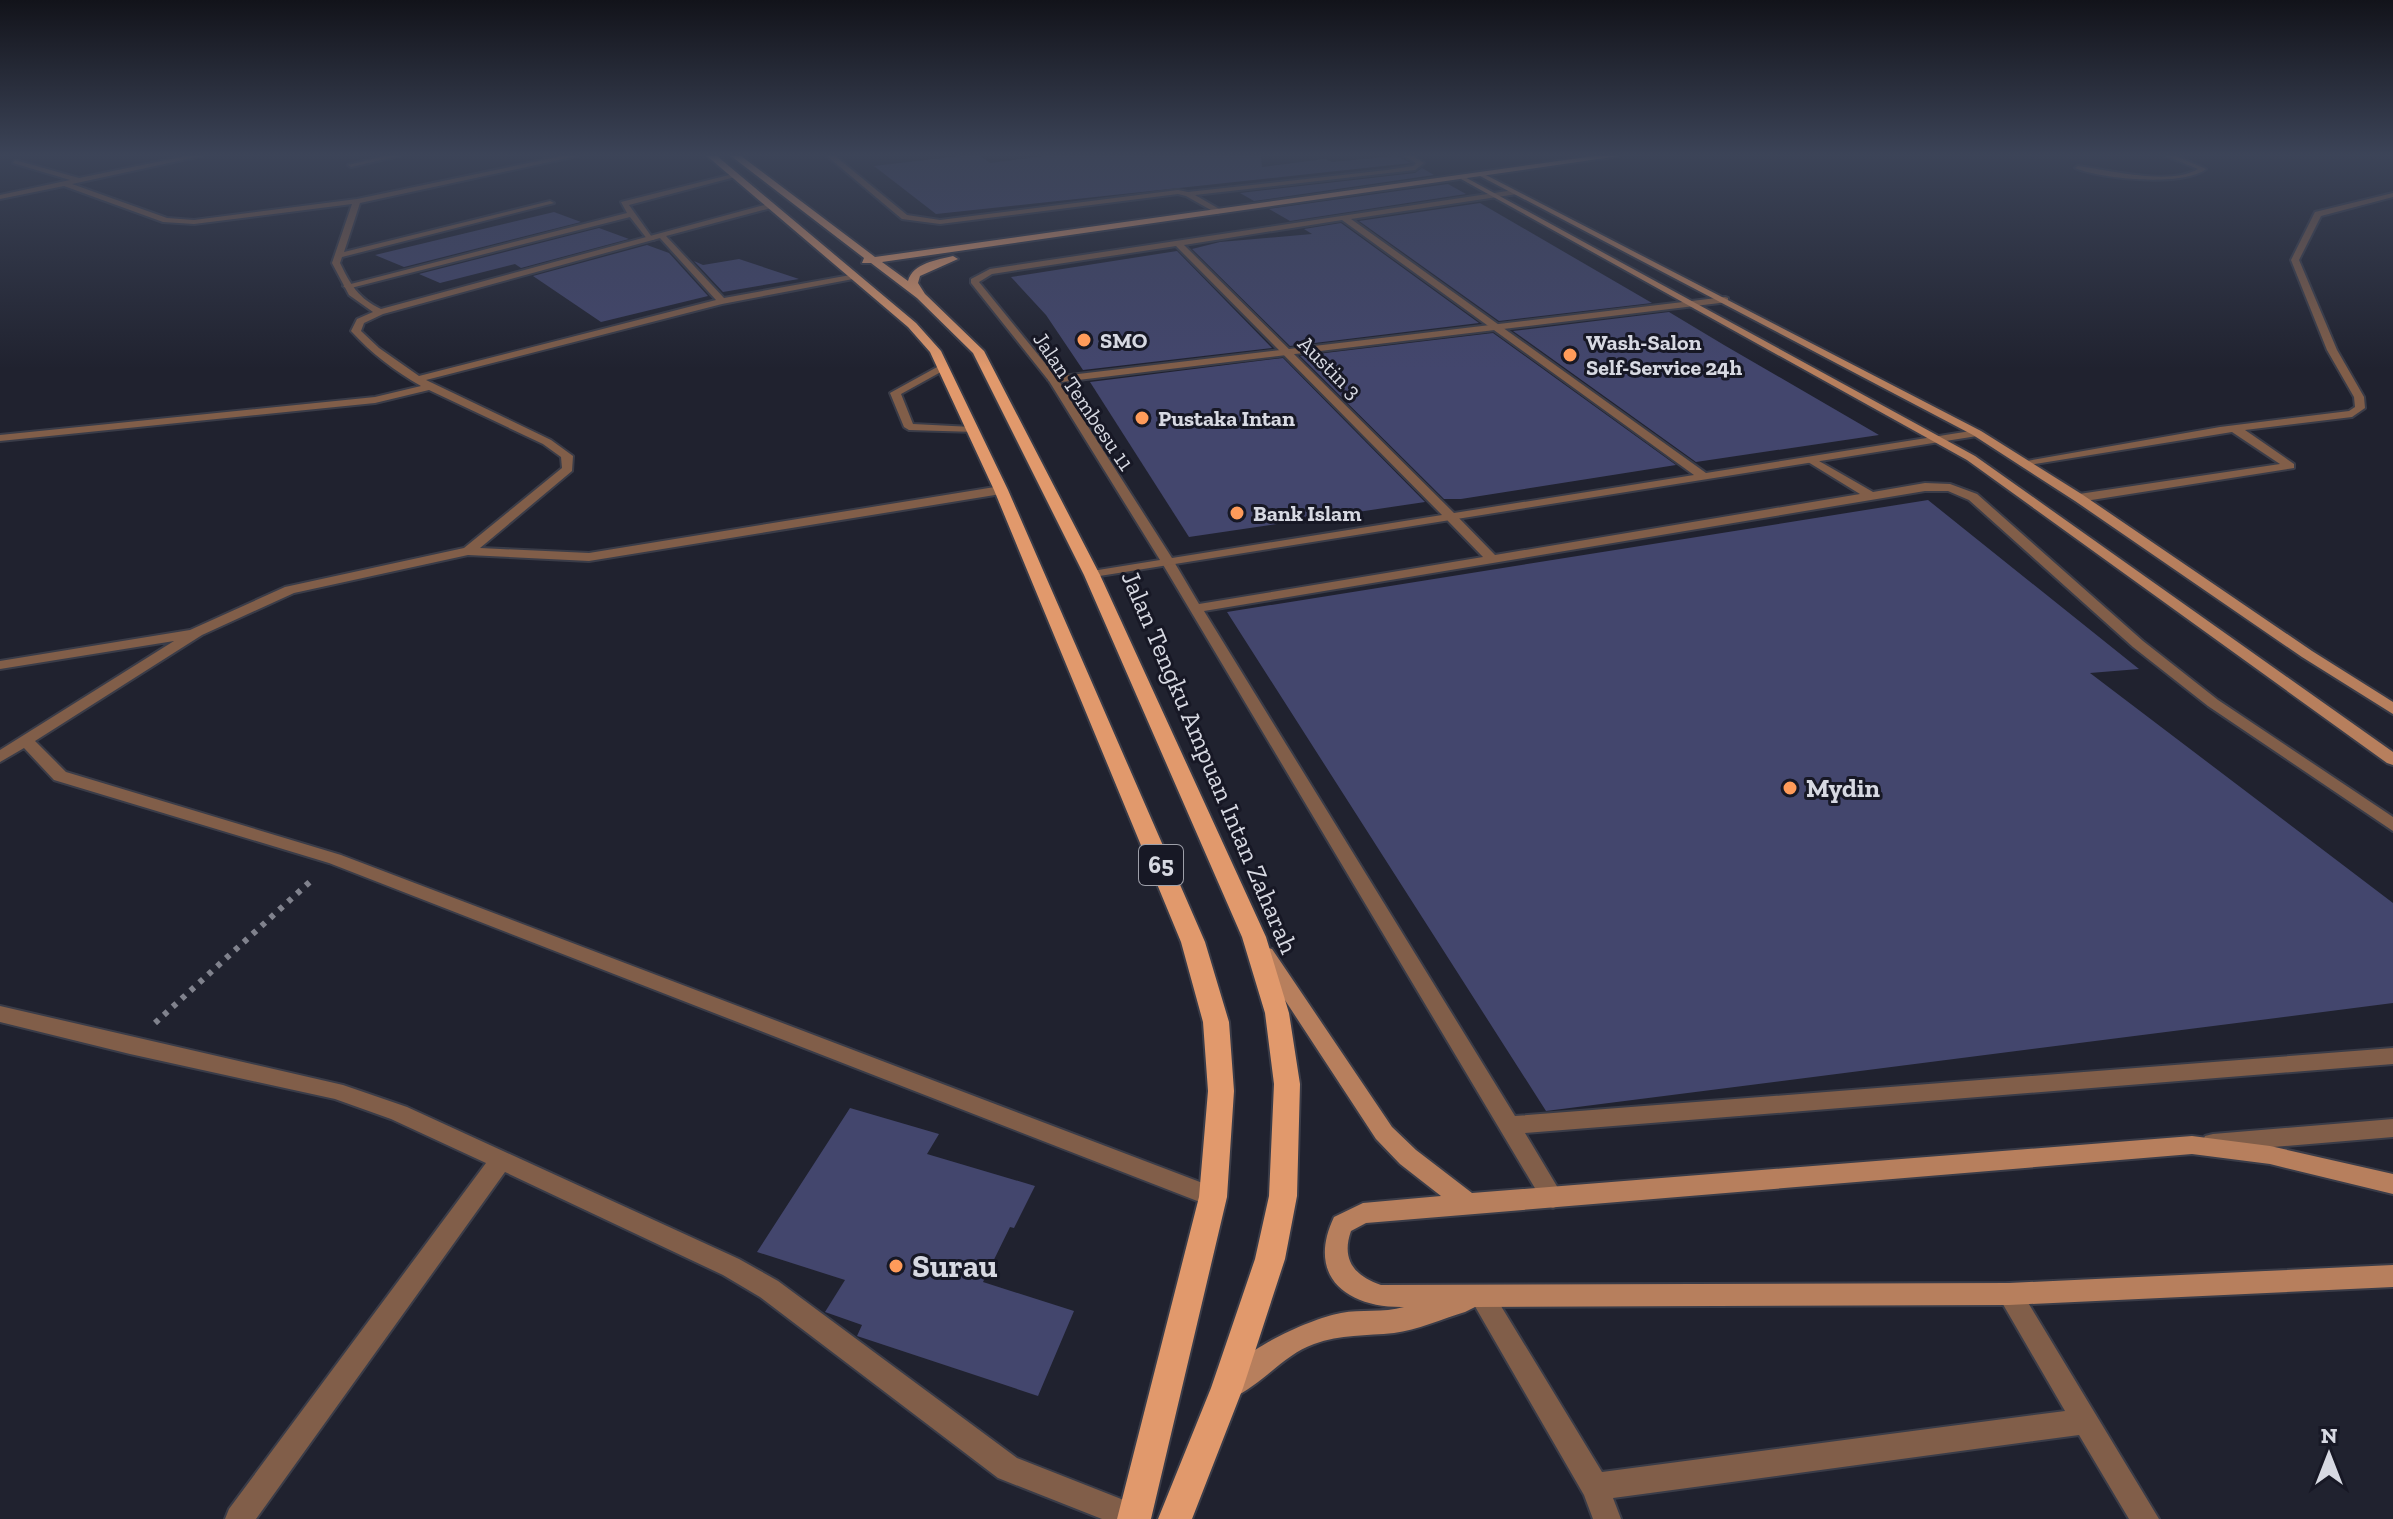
<svg xmlns="http://www.w3.org/2000/svg" width="2393" height="1519" font-family="'Zilla Slab',serif">
  <style>
    .building { fill: #43466d }
    .lines { fill: none; stroke-linecap: round; stroke-linejoin: round }
    .lane-casing { stroke: #3a3c48; stroke-width: 4 }
    .street-casing { stroke: #3a3c48; stroke-width: 4 }
    .secondary-casing { stroke: #3a3c48; stroke-width: 4 }
    .primary-casing { stroke: #3a3c48; stroke-width: 4 }
    .path { stroke: #80828d; stroke-width: 6; stroke-dasharray: 5 7; stroke-linecap: butt }
    .lane { fill: #815e49; fill-rule: evenodd }
    .street { fill: #815e49; fill-rule: evenodd }
    .secondary { fill: #b77f5d; fill-rule: evenodd }
    .primary { fill: #e1996c; fill-rule: evenodd }
    .poi-dot { fill: #ff9b5a; stroke: #171825; stroke-width: 3 }
    .labels { text-anchor: middle; stroke-width: 6; stroke-linejoin: round; paint-order: stroke }
    .far-poi-label { font-size: 22px; font-weight: bold; fill: #d7d9e2; stroke: #171825; text-anchor: start }
    .far-street-label { font-size: 22px; fill: #d7d9e2; stroke: #171825 }
    .shield { fill: #171825; stroke: #9d9fa9; stroke-width: 2 }
    .shield-label { font-size: 24px; font-weight: bold; fill: #d7d9e2 }
    .street-label { font-size: 26px; fill: #d7d9e2; stroke: #171825 }
    .poi-label { font-size: 26px; font-weight: bold; fill: #d7d9e2; stroke: #171825; text-anchor: start }
    .near-poi-label { font-size: 32px; font-weight: bold; fill: #d7d9e2; stroke: #171825; text-anchor: start }
  </style>
  <rect width="100%" height="100%" fill="#20222f"/>
  <g class="building">
    <polygon points="960,156 981,156 990,163 1045,156 1261,156 1262,167 1325,159 1332,162 1396,156 1411,163 936,214 874,166"/>
    <polygon points="1422,168 1434,175 1254,201 1240,193 1415,173"/>
    <polygon points="1448,184 1466,194 1290,221 1269,209"/>
    <polygon points="1480,203 1652,303 1499,321 1359,221"/>
    <polygon points="554,212 581,222 404,267 375,255"/>
    <polygon points="1341,223 1479,323 1290,346 1192,249 1220,242 1312,234 1304,229"/>
    <polygon points="599,228 629,239 521,268 515,264 440,283 419,274"/>
    <polygon points="647,245 669,253 708,296 601,322 533,276"/>
    <polygon points="1177,251 1272,348 1083,370 1046,315 1011,277"/>
    <polygon points="739,259 799,279 723,292 694,261 703,265"/>
    <polygon points="1669,312 1724,345 1879,435 1696,462 1513,331"/>
    <polygon points="1493,333 1676,465 1461,499 1444,499 1300,356"/>
    <polygon points="1283,358 1425,502 1189,537 1090,382"/>
    <polygon points="1928,500 2139,669 2090,673 2393,903 2393,1003 1546,1111 1227,612"/>
    <polygon points="850,1108 939,1134 927,1154 1035,1186 1014,1228 1010,1227 983,1282 1074,1311 1038,1396 857,1336 862,1325 825,1312 845,1280 757,1252"/>
  </g>
  <g class="lines">
    <g class="lane-casing">
      <g id="lane">
        <polygon points="827,156 835,156 907,215 940,220 1178,190 1188,192 1387,170 1413,166 1416,163 1404,156 1413,156 1424,163 1415,170 1195,195 1221,210 1218,214 1186,196 1178,194 940,224 902,219"/>
        <path d="M2166,156H2176L2206,169C2183,187 2101,179 2075,168L2078,166C2109,170 2170,186 2198,169Z"/>
        <polygon points="733,174 735,177 629,205 654,240 648,240 630,217 347,289 343,286 627,213 621,202"/>
        <polygon points="2393,193 2393,197 2321,216 2299,260 2337,350 2364,397 2365,408 2352,417 2245,430 2294,464 2294,468 2079,502 2073,498 2079,494 2280,464 2232,432 2023,466 2021,464 2027,461 2220,427 2349,411 2355,407 2354,397 2327,350 2291,260 2315,212"/>
        <polygon points="1725,297 1728,298 1728,302 1053,383 1048,380 1053,377"/>
        <polygon points="939,366 948,368 901,394 913,424 972,427 976,428 976,432 909,430 904,427 890,393"/>
        <polygon points="1812,457 1873,492 1925,483 1950,484 1977,494 2143,641 2218,700 2393,817 2393,831 2208,706 2133,647 1969,500 1948,491 1925,491 1204,611 1515,1116 2393,1048 2393,1064 1525,1133 1564,1198 1561,1205 1553,1208 1545,1205 1162,563 1163,560 1173,560 1199,604 1483,557 1448,521 1446,518 1452,514 1456,515 1495,555 1860,494 1808,462 1808,458"/>
        <polygon points="2393,1119 2393,1137 2213,1152 2205,1150 2202,1143 2205,1136 2213,1134"/>
      </g>
    </g>
    <g class="street-casing">
      <g id="street">
        <path d="M186,156H201L72,184L167,218L194,220L357,199L562,156H577L360,203L344,252L550,201L554,203L342,257L340,263C350,284 359,299 381,309L768,204L771,208L666,236L724,298L856,274V278L853,279L722,304L426,380L551,440L573,456L572,471L480,548L589,553L1001,486L1007,490L1001,494L589,561L468,555L294,593L202,635L35,741L66,772L341,855L1221,1190L1224,1197L1221,1204L1213,1207L1205,1204L329,863L54,780L24,748L0,762V750L174,641L0,669V661L190,630L285,587L464,548L562,468L561,457L543,444L429,390L375,403L0,441V435L375,397L421,386C396,372 371,353 351,331L357,319L373,312L349,295L332,263L352,204L194,224L163,222L64,186L0,199V195L70,180L13,163L15,160L79,178ZM660,238L716,300L419,376L379,348L361,331L364,323L383,314Z"/>
        <polygon points="384,156 399,156 351,167 348,165"/>
        <path d="M1514,190L1517,194L1351,219L1706,473L1977,430L1982,433L1977,436L1087,578L1085,575L1092,571L1160,560L1049,381L971,283V279L990,269ZM1342,220L1694,475L1454,513L1184,245ZM1176,246L1442,515L1172,558L1057,378L979,282L992,274Z"/>
        <polygon points="0,1006 343,1085 407,1107 739,1259 778,1281 1017,1458 1144,1508 1147,1519 1102,1519 998,1478 760,1297 723,1275 505,1172 256,1519 225,1519 229,1509 486,1163 391,1119 335,1099 130,1054 0,1022"/>
        <polygon points="2009,1283 2018,1286 2159,1519 2129,1519 2079,1435 1613,1498 1621,1519 1593,1519 1584,1495 1469,1296 1472,1288 1481,1285 1490,1288 1602,1472 2065,1411 1997,1294 2000,1286"/>
      </g>
    </g>
    <g class="secondary-casing">
      <g id="secondary">
        <polygon points="1482,173 1981,431 2083,495 2312,651 2393,702 2393,714 2302,657 2075,501 1973,435 1480,176"/>
        <polygon points="1463,176 1975,456 2393,752 2393,765 2387,763 1967,460 1461,179"/>
        <path d="M1265,947L1272,949L1392,1127L1416,1150L1472,1193L2192,1136L2270,1146L2393,1174V1194L2270,1164L2192,1154L1366,1223L1351,1231C1341,1259 1354,1276 1381,1285L2009,1283L2393,1265V1287L2009,1305L1475,1307L1465,1312C1442,1319 1417,1330 1394,1333C1366,1336 1341,1334 1314,1344C1283,1355 1262,1385 1232,1398L1223,1394L1219,1385C1232,1354 1308,1319 1341,1313C1361,1309 1383,1313 1404,1307C1346,1308 1306,1276 1334,1217L1363,1203L1441,1196L1400,1164L1376,1139L1258,959L1255,954L1258,949Z"/>
      </g>
    </g>
    <g class="primary-casing">
      <g id="primary">
        <polygon points="707,156 717,156 916,323 941,351 1008,490 1205,942 1229,1022 1234,1091 1227,1197 1151,1519 1117,1519 1199,1197 1208,1091 1203,1022 1181,942 994,490 930,352 908,327"/>
        <path d="M731,156H741L875,257L1594,156H1619L882,262L908,281C913,263 937,260 953,256L958,259L920,276L918,283L925,294L984,351L1100,575L1266,937L1289,1013L1300,1084L1297,1196L1285,1259L1243,1388L1192,1519H1158L1211,1388L1255,1259L1269,1196L1274,1084L1265,1013L1242,937L1084,575L973,353L917,298L871,263H862L864,258Z"/>
      </g>
    </g>
    <polyline class="path" points="155,1023 313,879"/>
    <use href="#lane" class="lane"/>
    <use href="#street" class="street"/>
    <use href="#secondary" class="secondary"/>
    <use href="#primary" class="primary"/>
  </g>
  <linearGradient id="sky" x2="0" y2="1"><stop stop-color="#12131a"/><stop offset="0.42" stop-color="#3c4458"/><stop offset="1" stop-color="#3c4458" stop-opacity="0"/></linearGradient>
  <rect width="2393" height="369" fill="url(#sky)"/>
  <g class="poi-dot">
    <circle cx="1084" cy="340" r="8"/>
    <circle cx="1570" cy="355" r="8"/>
    <circle cx="1142" cy="418" r="8"/>
    <circle cx="1237" cy="513" r="8"/>
    <circle cx="1790" cy="788" r="8"/>
    <circle cx="896" cy="1266" r="8"/>
  </g>
  <g class="labels">
    <g class="far-poi-label">
      <text x="1100" y="348">SMO</text>
      <text x="1586" y="350">Wash-Salon<tspan x="1586" dy="25">Self-Service 24h</tspan></text>
      <text x="1158" y="426">Pustaka Intan</text>
      <text x="1253" y="521">Bank Islam</text>
    </g>
    <g class="far-street-label">
      <text transform="translate(1330 367) rotate(45)" y="8">Austin 3</text>
      <text transform="translate(1084 401) rotate(56)" y="8">Jalan Tembesu 11</text>
    </g>
    <rect class="shield" x="1139" y="845" width="44" height="40" rx="6"/>
    <g class="shield-label">
      <text x="1161" y="873">65</text>
    </g>
    <g class="street-label">
      <text transform="translate(1210 762) rotate(67)" y="9">Jalan Tengku Ampuan Intan Zaharah</text>
    </g>
    <g class="poi-label">
      <text x="1806" y="797">Mydin</text>
    </g>
    <g class="near-poi-label">
      <text x="912" y="1277">Surau</text>
    </g>
  </g>
  <g transform="translate(2329 1455)" stroke="#171825" stroke-width="6" paint-order="stroke">
  <path d="M0-6L14 30L0 20L-14 30Z" fill="#d7d9e2"/>
  <text y="-12" font-size="22" font-weight="bold" text-anchor="middle" fill="#d7d9e2">N</text>
  </g>
</svg>
